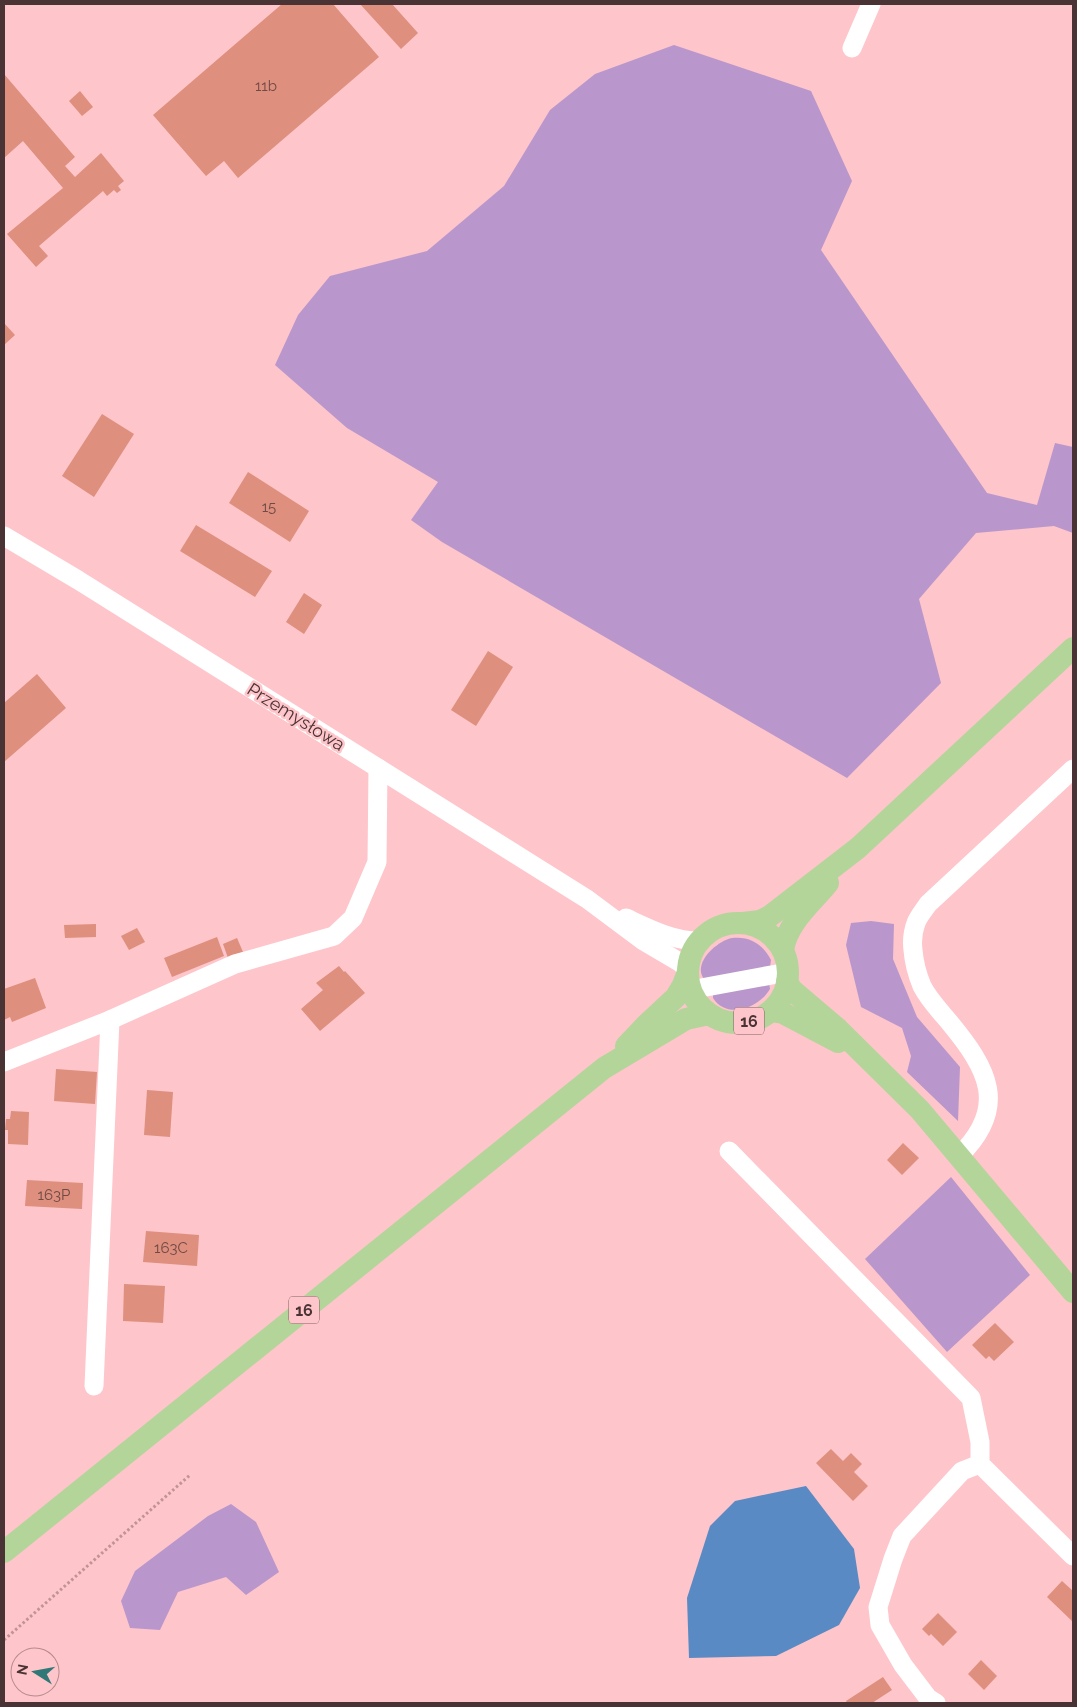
<svg xmlns="http://www.w3.org/2000/svg" width="1077" height="1707" font-family="Raleway,sans-serif">
  <style>
    .green { fill: #b997cc }
    .water { fill: #5a8ac3 }
    .building { fill: #de8f7d }
    .lines { fill: none; stroke-linecap: round; stroke-linejoin: round }
    .path { stroke: #c09397; stroke-width: 3; stroke-dasharray: 2.5 2.5; stroke-linecap: butt }
    .minor { stroke: #fff; stroke-width: 19 }
    .major { stroke: #b3d59a; stroke-width: 22 }
    .labels { text-anchor: middle; stroke-width: 5; stroke-linejoin: round; paint-order: stroke }
    .number-label { font-size: 15px; fill: #6f4a47 }
    .shield { fill: #fec5ca; stroke: #805f62; stroke-width: 1 }
    .shield-label { font-size: 16px; font-weight: bold; fill: #4a3335 }
    .street-label { font-size: 18px; fill: #4a3335; stroke: #fec5ca }
  </style>
  <rect width="100%" height="100%" fill="#fec5ca"/>
  <g class="green">
    <polygon points="674,45 811,91 852,181 821,250 987,493 1037,505 1055,443 1073,447 1073,533 1054,526 976,533 919,599 941,683 847,778 442,542 411,520 438,482 347,428 275,365 298,315 330,276 427,251 504,186 550,110 595,74"/>
    <polygon points="871,921 894,924 893,959 917,1017 960,1067 958,1121 907,1072 911,1056 902,1028 861,1007 846,945 851,923"/>
    <path d="M732,938C751,936 763,945 771,960L770,967L704,979C692,963 717,941 732,938Z"/>
    <path d="M769,983L770,989C759,1008 727,1020 713,998V993Z"/>
    <polygon points="951,1177 1030,1275 947,1352 865,1259"/>
    <polygon points="231,1504 256,1522 279,1572 246,1595 226,1577 178,1592 160,1630 130,1628 121,1601 135,1571 208,1516"/>
  </g>
  <polygon class="water" points="806,1486 854,1549 860,1588 839,1625 776,1656 689,1658 687,1598 710,1526 735,1501"/>
  <g class="building">
    <polygon points="282,4 333,4 379,57 238,178 224,161 206,176 153,115"/>
    <polygon points="360,4 392,4 418,33 401,49"/>
    <polygon points="4,74 75,157 65,166 75,177 101,153 124,181 118,186 121,190 117,193 114,190 107,196 103,191 39,246 48,256 36,267 7,234 63,188 23,141 4,158"/>
    <polygon points="80,91 93,107 82,116 69,101"/>
    <polygon points="4,323 15,335 4,345"/>
    <polygon points="102,414 134,434 94,497 62,476"/>
    <polygon points="248,472 309,511 290,542 229,503"/>
    <polygon points="196,525 272,571 255,597 180,551"/>
    <polygon points="304,593 322,605 304,634 286,622"/>
    <polygon points="488,651 513,667 476,726 451,710"/>
    <polygon points="37,674 66,708 4,762 4,703"/>
    <polygon points="96,924 96,937 65,938 64,925"/>
    <polygon points="137,928 145,942 129,950 121,936"/>
    <polygon points="217,937 224,956 172,977 164,958"/>
    <polygon points="237,938 243,952 228,958 223,944"/>
    <polygon points="339,966 344,972 345,971 365,993 320,1031 301,1009 323,990 316,983"/>
    <polygon points="35,978 46,1008 12,1022 10,1017 4,1020 4,989"/>
    <polygon points="56,1069 97,1072 95,1104 54,1101"/>
    <polygon points="147,1090 173,1092 170,1137 144,1135"/>
    <polygon points="11,1111 29,1112 28,1145 8,1144 8,1130 5,1130 6,1119 10,1119"/>
    <polygon points="903,1143 919,1158 902,1175 887,1160"/>
    <polygon points="27,1180 83,1183 82,1209 25,1206"/>
    <polygon points="146,1231 199,1235 197,1266 143,1262"/>
    <polygon points="124,1284 165,1286 163,1323 123,1321"/>
    <polygon points="995,1323 1014,1342 994,1361 989,1356 986,1359 972,1345"/>
    <polygon points="831,1449 843,1461 851,1453 862,1464 854,1472 868,1486 853,1501 816,1463"/>
    <polygon points="1062,1581 1073,1591 1073,1622 1047,1597"/>
    <polygon points="938,1613 957,1632 943,1646 931,1634 929,1636 922,1629"/>
    <polygon points="981,1660 997,1676 984,1690 968,1674"/>
    <polygon points="883,1677 892,1690 872,1703 847,1703 846,1701"/>
  </g>
  <g class="lines">
    <polyline class="path" points="4,1640 190,1475"/>
    <g class="minor">
      <polyline points="852,48 871,4"/>
      <polyline points="4,536 78,580 587,899 642,940 681,963 688,972"/>
      <path d="M626,918C650,929 673,941 699,941"/>
      <polyline points="690,990 788,972"/>
      <polyline points="4,1062 110,1020 235,964 334,936 353,918 377,862 378,768"/>
      <polyline points="729,1151 971,1398 980,1442 980,1464 1073,1556"/>
      <path d="M959,1156C1009,1107 988,1069 950,1023C941,1012 929,1000 922,986C917,974 914,963 913,950C912,942 913,931 916,923C918,917 924,910 928,904L1073,769"/>
      <polyline points="94,1386 110,1020"/>
      <polyline points="936,1703 928,1698 903,1665 880,1625 878,1607 893,1559 902,1536 962,1471 980,1464"/>
    </g>
    <g class="major">
      <polyline points="743,923 760,921 770,916 858,848 1073,648"/>
      <circle cx="738" cy="973" r="50"/>
      <path d="M783,950C787,923 811,904 828,883"/>
      <polyline points="787,982 792,990 838,1029 920,1110 1073,1292"/>
      <polyline points="771,1011 783,1013 838,1042"/>
      <polyline points="626,1046 646,1025 676,997 683,985 688,972"/>
      <polyline points="4,1552 604,1068 686,1019 709,1014"/>
    </g>
  </g>
  <g class="labels">
    <g class="number-label">
      <text x="266" y="91">11b</text>
      <text x="269" y="512">15</text>
      <text x="54" y="1200">163P</text>
      <text x="171" y="1253">163C</text>
    </g>
    <g class="shield">
      <rect x="734" y="1007.5" width="30" height="27" rx="4"/>
      <rect x="289" y="1296.5" width="30" height="27" rx="4"/>
    </g>
    <g class="shield-label">
      <text x="749" y="1027">16</text>
      <text x="304" y="1316">16</text>
    </g>
    <g class="street-label">
      <text transform="translate(296 717) rotate(32)" y="6">Przemysłowa</text>
    </g>
  </g>
  <rect width="1077" height="1707" fill="none" stroke="#4a3335" stroke-width="10"/>
  <g transform="translate(35 1672) rotate(281)"><circle r="24" fill="#fec5ca" stroke="#b68b8e"/>
  <path d="M0-4L9 19L0 12L-9 19Z" fill="#2f7877"/>
  <text y="-8" font-size="14" font-weight="bold" text-anchor="middle" fill="#4a3335">N</text>
  </g>
</svg>
